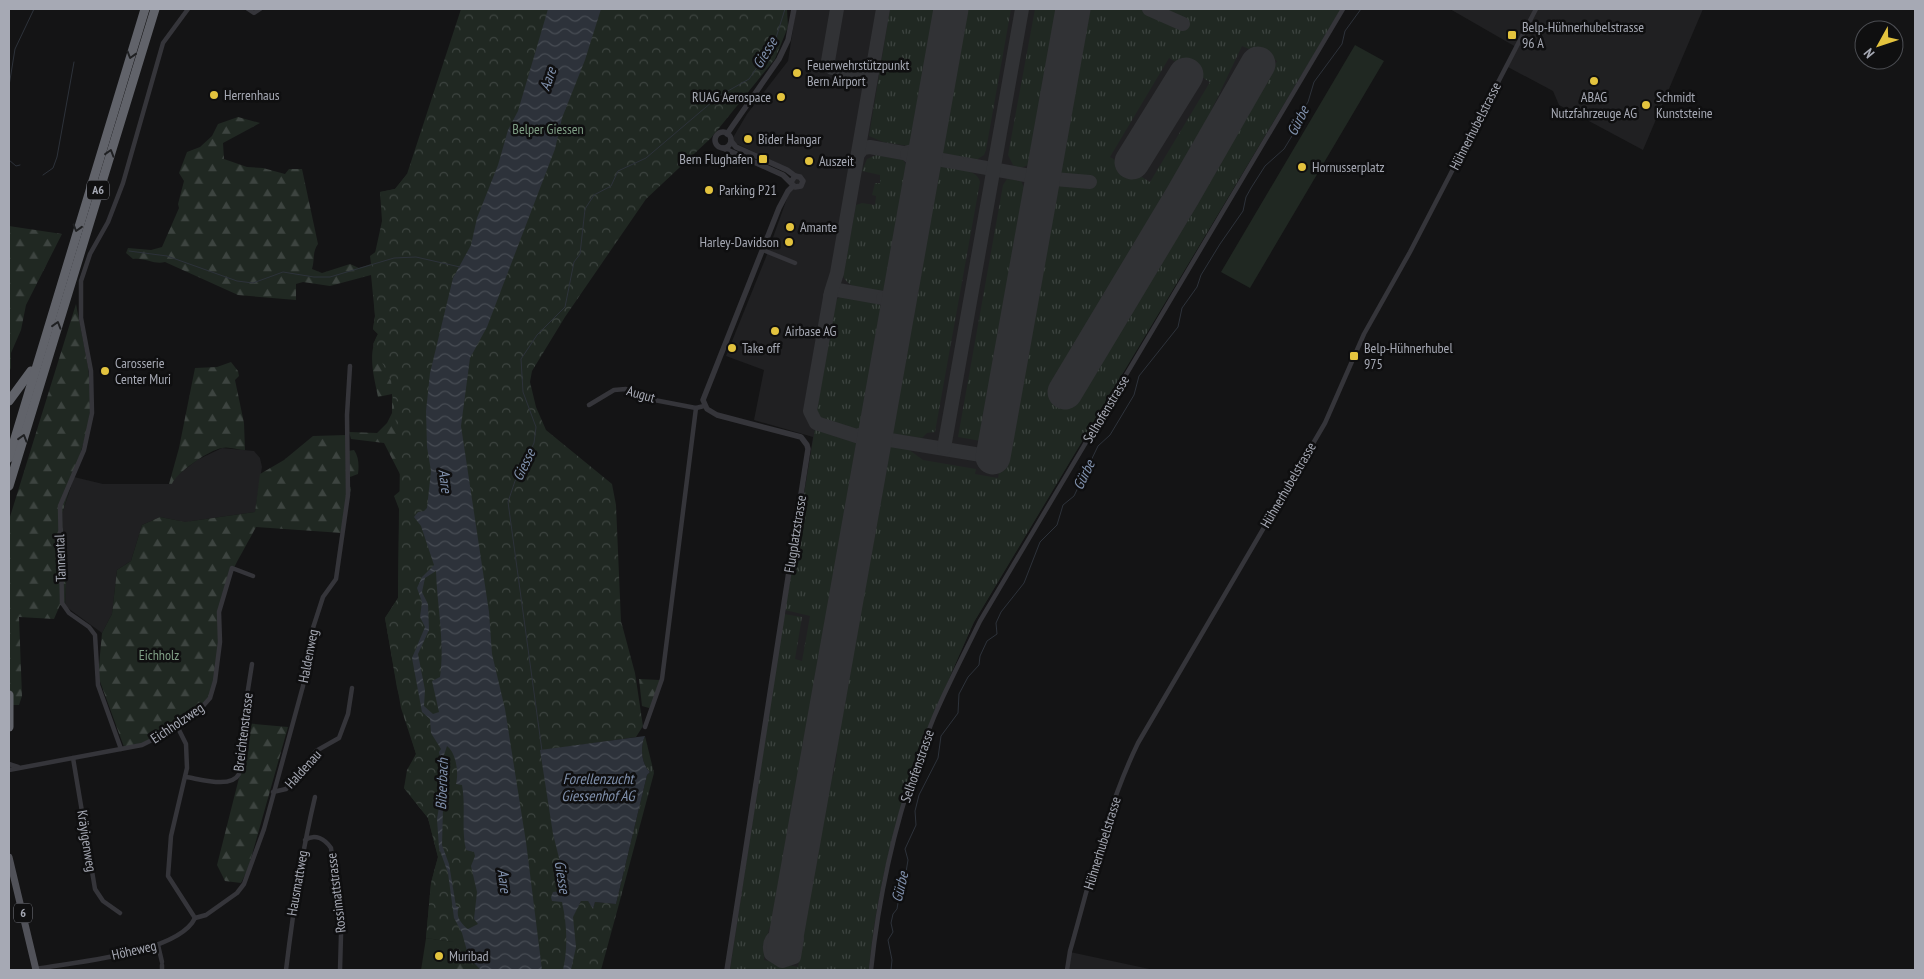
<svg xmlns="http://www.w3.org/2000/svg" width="1924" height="979" font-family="'PT Sans Narrow',sans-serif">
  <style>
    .built { fill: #202022 }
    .grass { fill: url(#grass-tufts); fill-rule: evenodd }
    .forest { fill: url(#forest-firs) }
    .park { fill: url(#park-crowns) }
    .pitch { fill: #202822 }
    .water { fill: url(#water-waves); fill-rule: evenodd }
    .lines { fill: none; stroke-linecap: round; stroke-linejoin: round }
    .stream { stroke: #2d323a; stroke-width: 1 }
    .taxiway { stroke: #313235; stroke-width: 14 }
    .runway { stroke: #313235; stroke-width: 35 }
    .minor { stroke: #35353a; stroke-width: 4.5 }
    .tertiary { stroke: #35353a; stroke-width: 5.5 }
    .primary { stroke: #515259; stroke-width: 7 }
    .motorway { stroke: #61636a; stroke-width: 9 }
    .oneway { stroke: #1f2022 }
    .poi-dot { fill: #e3c33e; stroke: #0f0f10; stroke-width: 2 }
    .labels { text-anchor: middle; stroke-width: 5; stroke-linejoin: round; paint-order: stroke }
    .shield { fill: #0f0f10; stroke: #797b83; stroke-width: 1 }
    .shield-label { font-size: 12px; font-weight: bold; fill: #a6a9b4 }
    .poi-label { font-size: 14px; fill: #a6a9b4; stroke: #0f0f10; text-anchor: start }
    .street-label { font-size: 14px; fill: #a6a9b4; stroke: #0f0f10 }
    .park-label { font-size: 14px; fill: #7f9e85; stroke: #0f0f10 }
    .water-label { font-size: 15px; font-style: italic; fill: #8091ad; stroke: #0f0f10 }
  </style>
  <defs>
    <pattern id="grass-tufts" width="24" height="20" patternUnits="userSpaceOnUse" patternTransform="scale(1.25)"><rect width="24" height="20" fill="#202822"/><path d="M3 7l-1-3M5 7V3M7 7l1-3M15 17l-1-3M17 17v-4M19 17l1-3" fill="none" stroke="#3d4440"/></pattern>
    <pattern id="forest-firs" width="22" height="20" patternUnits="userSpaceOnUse" patternTransform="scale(1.25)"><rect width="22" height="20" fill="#202822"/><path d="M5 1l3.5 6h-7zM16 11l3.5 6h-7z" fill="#3d4440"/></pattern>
    <pattern id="park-crowns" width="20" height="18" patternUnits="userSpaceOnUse" patternTransform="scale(1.25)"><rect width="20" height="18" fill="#202822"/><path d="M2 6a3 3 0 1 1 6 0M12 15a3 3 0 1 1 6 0" fill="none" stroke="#3d4440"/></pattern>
    <pattern id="water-waves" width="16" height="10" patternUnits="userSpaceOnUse" patternTransform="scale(1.25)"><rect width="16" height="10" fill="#2d323a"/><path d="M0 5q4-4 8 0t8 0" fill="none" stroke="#484d54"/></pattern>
  </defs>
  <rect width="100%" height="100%" fill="#141415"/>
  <g class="built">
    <polygon points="796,9 1340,9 974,622 936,707 897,816 883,874 869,970 729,970 813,437 754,420 764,370 726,356 766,257 795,176 777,163 731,141 747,114 788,61"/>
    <polygon points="1450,9 1703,9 1643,150 1559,105 1553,91 1506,66 1516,47"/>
    <polygon points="222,448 254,451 260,458 262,467 255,512 185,522 160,517 142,525 131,561 117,570 112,614 102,633 65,606 67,559 64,551 62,514 74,477 103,484 171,484 174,478 197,460"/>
    <polygon points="1070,952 1154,970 1067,970"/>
  </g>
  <g class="grass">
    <polygon points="890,9 939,9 915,140 908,146 883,142 869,136"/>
    <polygon points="963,9 1011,9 986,150 984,155 976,160 938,152"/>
    <polygon points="1035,9 1059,9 1033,157 1028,165 1021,168 1013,165 1008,155"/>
    <path d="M1082,9H1141L1182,27L1185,20L1160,9H1341L974,622C923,735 880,845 869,970H730L784,614L802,617L795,659L802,661L810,616L785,610L815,428L858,440L861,449L810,733L800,770L803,771L776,923L769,928L764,960L798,967L804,934L800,925L826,775L833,776L837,754L832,746L886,442L908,449L923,460L976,469L975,474L998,478ZM1242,46L1277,61L1072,407L1052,394L1172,193ZM1169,58L1210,82L1150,182L1110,157Z"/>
    <path d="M876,155L903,160L910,169L891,281L888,288C878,296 848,289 843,276L856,205L862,203L875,205L876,196L872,195L875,183H880V175L862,171L867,159Z"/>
    <path d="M936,165C949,168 977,167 980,182L935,432L927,433L922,438L888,433Z"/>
    <polygon points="1007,179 1021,181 1026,192 981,441 958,437 1003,185"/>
    <path d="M841,296L877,303L881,306L885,314L867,417L863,425L858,429C845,429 817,424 813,411L832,303Z"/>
    <path d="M645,736L654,773L619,904H616L647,775L650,772C641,764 640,746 645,736Z"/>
  </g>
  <g class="forest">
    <path d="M238,117L260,123L223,143L224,159L247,167L263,168L285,174L289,169H302L318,244C312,252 315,260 312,269L322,273L350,264L359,268L371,264L370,256L382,247L385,235L380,192L395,189L407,174L483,970H454V942L426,938L431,883L438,857L428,818L404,788L407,770L416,754L401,708L385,618L398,598L399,509L394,496L406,486L384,443L351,439L349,432L377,433L387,423L392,413V394L378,397C374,376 367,354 378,334L373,329L375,316L371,275L330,286L303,282L296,284V300L238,295L165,262C154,265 145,257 133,259L126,253L128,248L151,250L162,247L179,208L178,204L184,181L179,173L187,152L200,147L212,136L218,124Z"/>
    <polygon points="9,226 62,234 26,305 21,330 11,353 11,368 9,372"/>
    <polygon points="76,304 88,366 91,404 88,428 62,514 64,550 67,559 65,606 60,605 54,619 19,617 22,696 19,705 9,705 9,520"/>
    <path d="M231,362L238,371L239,376L235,380L244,423L245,450C238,450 228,446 222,448C209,450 176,473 172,484H169L179,448L195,368L217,367Z"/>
    <path d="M346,435L348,451L354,450C359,457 359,466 358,474L350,477L348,484L351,488L342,533L256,527C242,554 223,582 219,612C216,642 224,681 203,705L147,742L124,747L98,676L102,633L112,614L117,570L131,561L142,525L160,517L185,522L255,512L260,474L284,460L313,436Z"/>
    <polygon points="639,679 660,680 652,706 649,708 642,706"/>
    <polygon points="244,723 288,727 248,869 241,883 225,881 217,865 240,774"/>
  </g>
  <polygon class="park" points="461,9 787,9 788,27 775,59 711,138 646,199 565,317 532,371 530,382 536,407 546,430 612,484 616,505 621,621 635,673 643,726 636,737 545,750 562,833 563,861 573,916 581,901 588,901 593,908 595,902 619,904 601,970 466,970 454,942 426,938 431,883 438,857 428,818 404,788 416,754 397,688 385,618 398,598 400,458 391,381 373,344 378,334 373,329 375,316 372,267 382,221 380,192 395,189 407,174"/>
  <g class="pitch">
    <polygon points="1355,45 1384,61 1250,288 1221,272"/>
    <polygon points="426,938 454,942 454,970 421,970"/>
  </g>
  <g class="water">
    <path d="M548,9H601L585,60L562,118L555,149L487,327L470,358L461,426L489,612L492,654L505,709L526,842L542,970H481L469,958L462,933L454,918L448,873L439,848L437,819L441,795L439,776L442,769L439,752L441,749L431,733L430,719L422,712L412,658L425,627L420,617L422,602L417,588L422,577L434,565L421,526L414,517L418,512L424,511L427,508L431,471L427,447L426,411L430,373L453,278L471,245L477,218L498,165L508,130L518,111ZM436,571C437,605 445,642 440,677L432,681L439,712L433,714L424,706L425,690L418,654L429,630L428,604L422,592L425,578ZM447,746C456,753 459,772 456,784L462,785C466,807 461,828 466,850L474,852L475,856L471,866L477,892L474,919L478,924L468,929C461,924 455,916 459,907L456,906L449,864L442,845L443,808L447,792L443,777L447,768L444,755Z"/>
    <path d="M645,736C640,746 641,764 650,772L647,775L616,904L595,902L593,909L588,901H581L573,917L576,947L571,970H563C568,948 567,924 562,902L552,901L551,897L553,892L561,891L556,866L560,862L553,834L540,750Z"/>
  </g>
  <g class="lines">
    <g class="stream">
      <polyline points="9,86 15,49 34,9"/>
      <polyline points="9,160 16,166 20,165"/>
      <polyline points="43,175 53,168 57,157 74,62"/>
      <polyline points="129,251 167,256 237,281 253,283 283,272 314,277 330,277 394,258 416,257 460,267"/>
      <polyline points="542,751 508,502 515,481 534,443 536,427 523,392 521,359 537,335 565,307 574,262 580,254 585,209 594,195 611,186 618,171 646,158 719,96 749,79 775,41 785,9"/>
      <polyline points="891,970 892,960 888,940 893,932 891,923 893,914 897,909 901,885 906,872 908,860 905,849 916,825 915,811 919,795 938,758 941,736 958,713 959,694 968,677 979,665 980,656 987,641 997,634 996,623 1001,612 1024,583 1040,542 1057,525 1063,505 1074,496 1098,446 1110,435 1134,395 1139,376 1178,327 1182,308 1197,287 1201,275 1220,244 1243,211 1246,197 1251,188 1265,166 1284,149 1295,131 1294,123 1308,102 1314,82 1342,44 1345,31 1361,9"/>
    </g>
    <g class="taxiway">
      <polyline points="837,9 828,61 832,68 868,75 872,72"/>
      <polyline points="1149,9 1183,24"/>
      <polyline points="905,153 920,149 929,134"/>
      <polyline points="858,154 863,148 870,147 1042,178 1090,182"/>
      <polyline points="907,154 917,163 921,179"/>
      <polyline points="830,296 833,291 838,290 883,298 893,304 896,316"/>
      <polyline points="883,298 894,295 902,283"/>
      <polyline points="860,435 993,457"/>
      <polyline points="860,435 872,431 877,419"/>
      <polyline points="944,448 1022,9"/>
      <polyline points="870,463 871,447 866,439 816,423 810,411 831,292 837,273 883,9"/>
      <path d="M788,928C778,936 766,937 771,954L782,961L794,957L797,939L790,916"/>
    </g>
    <g class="runway">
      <polyline points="1132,162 1186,75"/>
      <polyline points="1065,392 1183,195 1258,64"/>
      <polyline points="993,457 1073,9"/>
      <polyline points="784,948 951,9"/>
    </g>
    <g class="minor">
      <polyline points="248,9 254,13 260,9"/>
      <polyline points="763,250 795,263"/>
      <polyline points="589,405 614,390 626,389 649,399 696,408"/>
      <polyline points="177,726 186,744 187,768 171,836 168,876 195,918"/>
      <polyline points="645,727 662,679 696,408 704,406"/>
      <polyline points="121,749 98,685 95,635 89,627 69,613 62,603 60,506 84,450 92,413 91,371 81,318 81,281 90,254 108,222 123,183 163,43 188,9"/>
      <polyline points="73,758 95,889 103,901 120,913"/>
      <polyline points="9,764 18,767"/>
      <polyline points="9,770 142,745 164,734 203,706 210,698 215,681 220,642 219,612 232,568 253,576"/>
      <path d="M186,777C200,779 231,789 239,774L244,715L252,664"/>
      <polyline points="273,792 286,789 316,751 339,738 348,714 352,688"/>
      <path d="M305,840C315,833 325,839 331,848L341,935L340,970"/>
      <polyline points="195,918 206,915 237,893 244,884 264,829 303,686 311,634 323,597 336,579 348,495 347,415 350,366"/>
      <polyline points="158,945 162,962"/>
      <path d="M36,969C73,962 178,954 195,918"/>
      <polyline points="162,970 162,965"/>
      <path d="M286,970C293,912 301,855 315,797"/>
      <path d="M871,970C880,884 901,797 934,717C948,684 965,652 980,621L1343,9"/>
      <path d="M1067,970L1070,951C1090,881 1106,809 1138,743L1325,423L1364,334L1410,252L1536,9"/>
    </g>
    <g class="tertiary">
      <circle cx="723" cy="140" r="8"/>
      <polyline points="727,134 779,59 788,40 794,9"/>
      <polyline points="731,141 736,147 787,170 795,176"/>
      <polyline points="723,148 783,175 795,187 801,186 803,181 800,177 795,176 791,182"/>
      <polyline points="727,970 808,449 807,445 801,437 717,415 707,409 703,400 779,208 788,191 793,186"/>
    </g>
    <polyline class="primary" points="9,857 36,970"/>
    <g class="motorway">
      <polyline points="9,401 31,371"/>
      <polyline points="9,458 145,9"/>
      <polyline points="9,486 155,9"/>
      <polyline points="9,695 9,727"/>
    </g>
  </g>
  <defs><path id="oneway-chevron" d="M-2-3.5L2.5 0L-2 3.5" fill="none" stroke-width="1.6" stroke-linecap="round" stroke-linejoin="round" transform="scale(1.25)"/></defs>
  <g class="oneway">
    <use href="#oneway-chevron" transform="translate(131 55) rotate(107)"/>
    <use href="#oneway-chevron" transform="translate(110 153) rotate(-73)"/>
    <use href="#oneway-chevron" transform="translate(77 228) rotate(107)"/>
    <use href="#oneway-chevron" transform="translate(57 325) rotate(-73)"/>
    <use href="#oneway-chevron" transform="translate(23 438) rotate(-73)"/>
  </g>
  <g class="poi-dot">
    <rect x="1507" y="30" width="10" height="10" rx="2.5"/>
    <circle cx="797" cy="73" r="5"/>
    <circle cx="1594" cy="81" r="5"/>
    <circle cx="214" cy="95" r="5"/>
    <circle cx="781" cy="97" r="5"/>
    <circle cx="1646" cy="105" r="5"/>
    <circle cx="748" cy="139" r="5"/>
    <rect x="758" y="154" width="10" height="10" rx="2.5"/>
    <circle cx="809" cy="161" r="5"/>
    <circle cx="1302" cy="167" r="5"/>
    <circle cx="709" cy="190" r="5"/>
    <circle cx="790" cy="227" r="5"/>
    <circle cx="789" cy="242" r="5"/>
    <circle cx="775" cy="331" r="5"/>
    <circle cx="732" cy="348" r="5"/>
    <rect x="1349" y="351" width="10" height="10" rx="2.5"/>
    <circle cx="105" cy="371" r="5"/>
    <circle cx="439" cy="956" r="5"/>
  </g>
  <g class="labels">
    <g class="shield">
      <rect x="87" y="180.5" width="22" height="19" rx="4"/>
      <rect x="14" y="903.5" width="18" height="19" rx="4"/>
    </g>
    <g class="shield-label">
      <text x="98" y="194">A6</text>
      <text x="23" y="917">6</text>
    </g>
    <g class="poi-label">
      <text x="1522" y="32">Belp-Hühnerhubelstrasse<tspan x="1522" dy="16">96 A</tspan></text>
      <text x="807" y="70">Feuerwehrstützpunkt<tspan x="807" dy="16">Bern Airport</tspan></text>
      <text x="224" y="100">Herrenhaus</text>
      <text x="771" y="102" text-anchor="end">RUAG Aerospace</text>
      <text x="1594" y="102" text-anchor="middle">ABAG<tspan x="1594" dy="16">Nutzfahrzeuge AG</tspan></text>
      <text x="1656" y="102">Schmidt<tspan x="1656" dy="16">Kunststeine</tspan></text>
      <text x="758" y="144">Bider Hangar</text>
      <text x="753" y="164" text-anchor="end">Bern Flughafen</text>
      <text x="819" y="166">Auszeit</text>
      <text x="1312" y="172">Hornusserplatz</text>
      <text x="719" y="195">Parking P21</text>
      <text x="800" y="232">Amante</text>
      <text x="779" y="247" text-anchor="end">Harley-Davidson</text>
      <text x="785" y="336">Airbase AG</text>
      <text x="742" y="353">Take off</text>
      <text x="1364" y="353">Belp-Hühnerhubel<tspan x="1364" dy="16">975</tspan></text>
      <text x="115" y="368">Carosserie<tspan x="115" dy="16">Center Muri</tspan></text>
      <text x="449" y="961">Muribad</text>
    </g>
    <g class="street-label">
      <text transform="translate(1475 126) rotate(-63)" y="5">Hühnerhubelstrasse</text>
      <text transform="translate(641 394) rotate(16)" y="5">Augut</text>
      <text transform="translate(1106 409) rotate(-59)" y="5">Selhofenstrasse</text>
      <text transform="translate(1288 485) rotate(-60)" y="5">Hühnerhubelstrasse</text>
      <text transform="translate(795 534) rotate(-81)" y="5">Flugplatzstrasse</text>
      <text transform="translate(60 558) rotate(-92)" y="5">Tannental</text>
      <text transform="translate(308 656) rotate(-79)" y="5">Haldenweg</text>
      <text transform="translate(177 723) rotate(-34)" y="5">Eichholzweg</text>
      <text transform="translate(243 732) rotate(-83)" y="5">Breichtenstrasse</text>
      <text transform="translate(917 766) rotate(-71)" y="5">Selhofenstrasse</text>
      <text transform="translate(303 769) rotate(-48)" y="5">Haldenau</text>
      <text transform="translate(87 841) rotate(81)" y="5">Kräyigenweg</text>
      <text transform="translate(1102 843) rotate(-73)" y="5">Hühnerhubelstrasse</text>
      <text transform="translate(297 883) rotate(-80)" y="5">Hausmattweg</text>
      <text transform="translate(336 893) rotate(-97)" y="5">Rossimattstrasse</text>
      <text transform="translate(134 950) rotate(-13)" y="5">Höheweg</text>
    </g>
    <g class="park-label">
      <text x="548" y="134">Belper Giessen</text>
      <text x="159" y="660">Eichholz</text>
    </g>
    <g class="water-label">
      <text transform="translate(765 53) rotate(-59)" y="5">Giesse</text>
      <text transform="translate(548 79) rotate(-71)" y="5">Aare</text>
      <text transform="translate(1298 121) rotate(-63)" y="5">Gürbe</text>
      <text transform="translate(524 465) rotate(-64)" y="5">Giesse</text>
      <text transform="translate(1084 475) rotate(-64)" y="5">Gürbe</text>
      <text transform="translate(445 481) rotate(82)" y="5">Aare</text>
      <text x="598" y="784">Forellenzucht<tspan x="598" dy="17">Giessenhof AG</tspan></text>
      <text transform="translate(442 784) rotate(-88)" y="5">Biberbach</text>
      <text transform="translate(562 877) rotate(81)" y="5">Giesse</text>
      <text transform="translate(504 881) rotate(82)" y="5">Aare</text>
      <text transform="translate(900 887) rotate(-76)" y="5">Gürbe</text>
    </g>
  </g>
  <rect width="1924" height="979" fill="none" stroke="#a6a9b4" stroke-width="20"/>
  <g transform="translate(1879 45) rotate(230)"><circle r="24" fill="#0f0f10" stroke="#4b4d52"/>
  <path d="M0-4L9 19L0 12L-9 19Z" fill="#e3c33e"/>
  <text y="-8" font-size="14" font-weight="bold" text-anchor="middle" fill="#a6a9b4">N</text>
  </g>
</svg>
